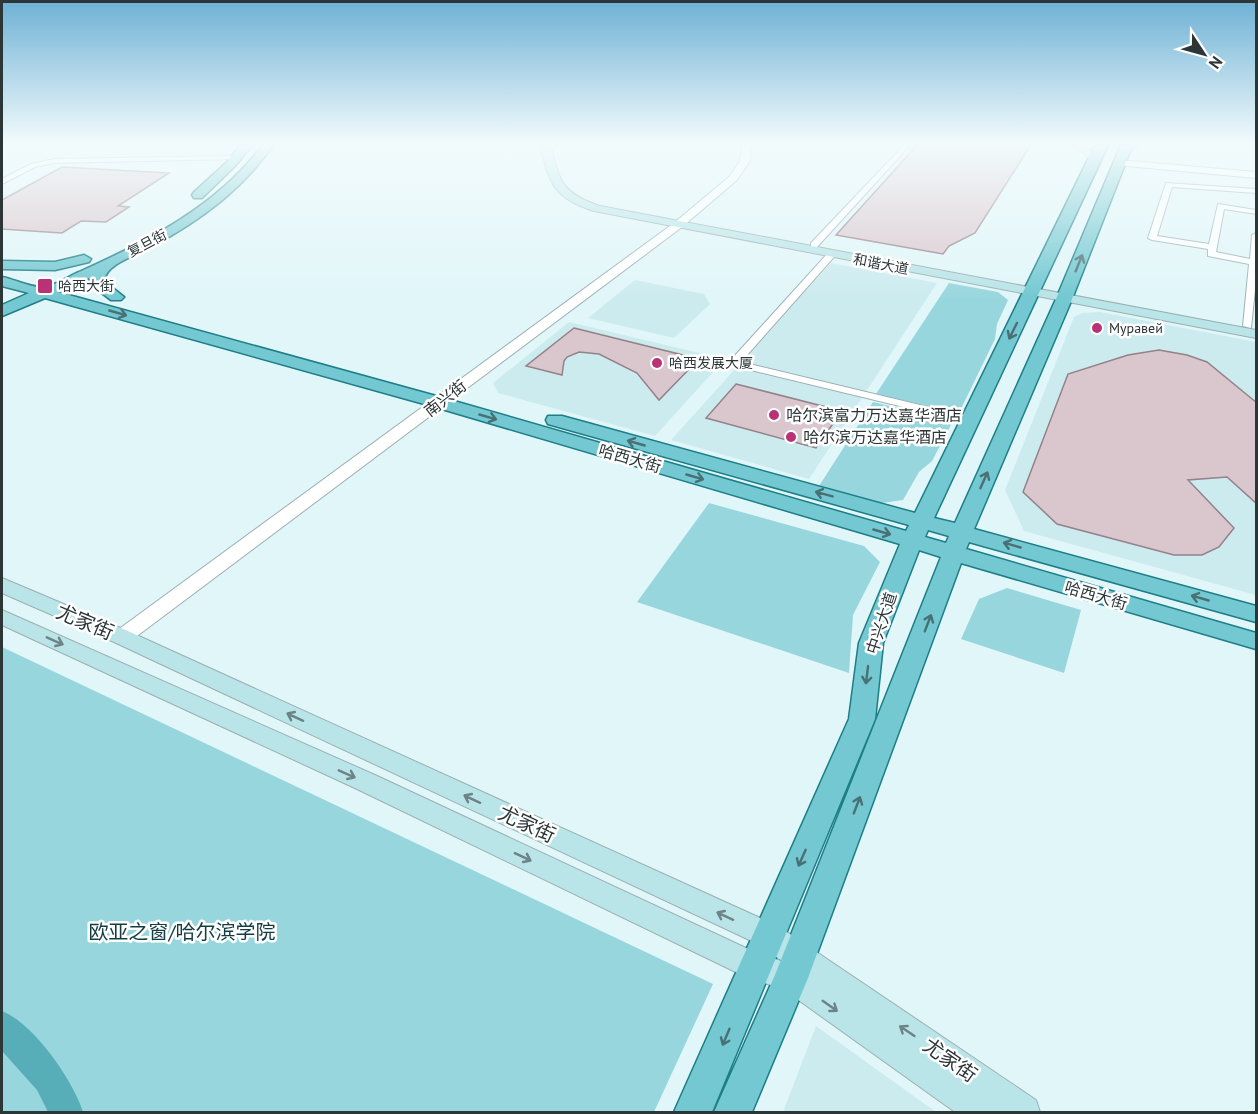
<svg xmlns="http://www.w3.org/2000/svg" width="1258" height="1114" font-family="'PT Sans','Noto Sans SC',sans-serif">
  <style>
    .built { fill: #ccebef }
    .green { fill: #98d6dd }
    .lines { fill: none; stroke-linecap: round; stroke-linejoin: round }
    .river { fill: #57adb8; fill-rule: evenodd }
    .building { fill: #dac7ce; stroke: #948289; stroke-width: 1.5 }
    .minor-casing { stroke: #9bb0b2; stroke-width: 2 }
    .tertiary-casing { stroke: #9bb0b2; stroke-width: 2 }
    .secondary-casing { stroke: #9bb0b2; stroke-width: 2 }
    .primary-casing { stroke: #1d7e87; stroke-width: 3 }
    .minor { fill: #fff; fill-rule: evenodd }
    .tertiary { fill: #fff; fill-rule: evenodd }
    .secondary { fill: #b9e4e8; fill-rule: evenodd }
    .primary { fill: #73c8d1; fill-rule: evenodd }
    .oneway { stroke: #497075 }
    .oneway2 { stroke: #6c8487 }
    .poi-dot { fill: #b83275; stroke: #fff; stroke-width: 2 }
    .labels { text-anchor: middle; stroke-width: 5; stroke-linejoin: round; paint-order: stroke }
    .far-street-label { font-size: 14px; fill: #2d3637; stroke: #fff }
    .far-poi-label { font-size: 14px; fill: #2d3637; stroke: #fff; text-anchor: start }
    .street-label { font-size: 16px; fill: #2d3637; stroke: #fff }
    .poi-label { font-size: 16px; fill: #2d3637; stroke: #fff; text-anchor: start }
    .near-street-label { font-size: 20px; fill: #2d3637; stroke: #fff }
    .near-park-label { font-size: 20px; fill: #143d42; stroke: #fff }
  </style>
  <rect width="100%" height="100%" fill="#e1f6f9"/>
  <g class="built">
    <polygon points="831,263 937,283 809,479 671,440"/>
    <polygon points="635,280 704,294 710,304 674,338 588,318"/>
    <polygon points="1100,312 1256,342 1256,595 1024,531 1005,490 1074,317 1082,313"/>
    <polygon points="569,322 725,359 655,436 498,393 493,383"/>
    <polygon points="816,1026 936,1112 783,1112"/>
  </g>
  <g class="green">
    <polygon points="949,283 998,292 1008,300 997,324 995,339 959,413 876,394"/>
    <polygon points="873,402 953,421 932,461 919,472 903,500 882,503 819,486"/>
    <polygon points="709,503 864,546 880,562 853,615 849,673 637,602"/>
    <polygon points="1007,588 1081,610 1064,673 961,639 979,599"/>
    <polygon points="2,647 713,984 654,1112 2,1112"/>
  </g>
  <g class="lines">
    <path class="river" d="M2,1011C34,1024 73,1080 83,1112H48L37,1090L2,1051Z"/>
  </g>
  <g class="building">
    <polygon points="919,143 1032,143 975,233 949,246 943,254 836,235"/>
    <polygon points="62,167 169,173 118,206 129,207 106,222 81,221 62,233 2,229 2,200"/>
    <polygon points="574,328 699,359 659,400 637,373 599,354 579,352 567,357 564,361 562,375 526,366"/>
    <polygon points="1159,350 1187,355 1207,362 1257,403 1257,504 1227,477 1188,480 1234,528 1219,547 1202,555 1174,555 1057,524 1023,492 1068,374 1128,355"/>
    <polygon points="736,384 842,411 816,448 706,418"/>
  </g>
  <g class="lines">
    <g class="minor-casing">
      <g id="minor">
        <polygon points="906,143 912,143 817,247 811,247 811,243"/>
        <polygon points="236,156 238,159 54,163 35,167 2,184 2,179 31,164 54,159"/>
        <polygon points="1166,183 1256,189 1256,193 1172,187 1157,236 1209,244 1218,204 1256,210 1256,214 1224,209 1216,252 1250,259 1252,235 1256,233 1256,280 1251,328 1243,326 1249,264 1208,256 1208,249 1152,240 1148,238"/>
        <polygon points="831,252 835,255 834,257 741,362 974,418 974,422 970,423 730,365 730,361 828,253"/>
      </g>
    </g>
    <g class="tertiary-casing">
      <g id="tertiary">
        <polygon points="743,143 751,143 750,161 737,180 682,227 129,642 122,644 115,642 112,637 115,632 674,223 730,176 740,161"/>
        <polygon points="1119,160 1256,172 1256,178 1116,165 1116,161"/>
      </g>
    </g>
    <g class="secondary-casing">
      <g id="secondary">
        <path d="M540,143H550C559,180 561,193 600,206L1256,330V338L594,211C553,198 549,183 540,143Z"/>
        <polygon points="1070,143 1081,143 1100,157 1091,159"/>
        <polygon points="2,578 130,632 778,926 1036,1100 1040,1112 955,1112 783,989 746,977 357,789 2,625 2,610 375,775 761,955 782,961 758,944 114,642 2,593"/>
      </g>
    </g>
    <g class="primary-casing">
      <g id="primary">
        <polygon points="242,143 254,143 235,166 202,198 194,198 192,195 194,192 227,162"/>
        <path d="M264,143H275C242,190 201,220 151,247C138,255 106,263 104,281L124,297L121,300H111L91,285L89,278L58,292L447,399L906,531L909,525L548,424L546,420L548,416H562L915,513L1095,145L1097,143H1109L934,518L955,523L1056,299L1120,147L1127,143H1141L1131,149L1072,299L974,529L1256,606V622L969,542L966,549L1256,633V649L961,563L808,978L752,1112H714L775,975L941,557L919,550L883,643L875,719L712,1112H674L849,719L859,643L900,544L435,407L45,298L2,316V305L29,293L2,286V277C14,279 28,287 41,287C52,288 69,276 79,272C148,241 218,206 264,143ZM928,530L949,536L946,543L925,537Z"/>
        <polygon points="84,255 91,259 89,262 55,270 2,269 3,261 55,262"/>
      </g>
    </g>
    <use href="#minor" class="minor"/>
    <use href="#tertiary" class="tertiary"/>
    <use href="#secondary" class="secondary"/>
    <use href="#primary" class="primary"/>
  </g>
  <defs><path id="oneway-shaft" d="M-6 0H5M1.5-3L5.5 0L1.5 3" fill="none" stroke-width="1.6" stroke-linecap="round" stroke-linejoin="round" transform="scale(1.5)"/></defs>
  <g class="oneway">
    <use href="#oneway-shaft" transform="translate(1079 263) rotate(-68)"/>
    <use href="#oneway-shaft" transform="translate(118 313) rotate(16)"/>
    <use href="#oneway-shaft" transform="translate(1013 331) rotate(116)"/>
    <use href="#oneway-shaft" transform="translate(488 417) rotate(16)"/>
    <use href="#oneway-shaft" transform="translate(636 443) rotate(-164)"/>
    <use href="#oneway-shaft" transform="translate(695 477) rotate(16)"/>
    <use href="#oneway-shaft" transform="translate(984 480) rotate(-66)"/>
    <use href="#oneway-shaft" transform="translate(824 494) rotate(-165)"/>
    <use href="#oneway-shaft" transform="translate(882 532) rotate(16)"/>
    <use href="#oneway-shaft" transform="translate(1012 545) rotate(-164)"/>
    <use href="#oneway-shaft" transform="translate(1200 598) rotate(-164)"/>
    <use href="#oneway-shaft" transform="translate(928 623) rotate(-69)"/>
    <use href="#oneway-shaft" transform="translate(867 675) rotate(97)"/>
    <use href="#oneway-shaft" transform="translate(857 805) rotate(-69)"/>
    <use href="#oneway-shaft" transform="translate(802 858) rotate(114)"/>
    <use href="#oneway-shaft" transform="translate(726 1037) rotate(113)"/>
  </g>
  <g class="oneway2">
    <use href="#oneway-shaft" transform="translate(55 641) rotate(24)"/>
    <use href="#oneway-shaft" transform="translate(295 717) rotate(-155)"/>
    <use href="#oneway-shaft" transform="translate(347 774) rotate(24)"/>
    <use href="#oneway-shaft" transform="translate(472 799) rotate(-155)"/>
    <use href="#oneway-shaft" transform="translate(523 857) rotate(25)"/>
    <use href="#oneway-shaft" transform="translate(725 916) rotate(-155)"/>
    <use href="#oneway-shaft" transform="translate(830 1006) rotate(35)"/>
    <use href="#oneway-shaft" transform="translate(907 1031) rotate(-146)"/>
  </g>
  <linearGradient id="sky" x2="0" y2="1"><stop stop-color="#6eb1d5"/><stop offset="0.48" stop-color="#f2fbfc"/><stop offset="1" stop-color="#f2fbfc" stop-opacity="0"/></linearGradient>
  <rect width="1258" height="299" fill="url(#sky)"/>
  <g class="poi-dot">
    <rect x="37" y="278" width="16" height="16" rx="3"/>
    <circle cx="1097" cy="328" r="6"/>
    <circle cx="657" cy="363" r="6"/>
    <circle cx="774" cy="415" r="6"/>
    <circle cx="791" cy="437" r="6"/>
  </g>
  <g class="labels">
    <g class="far-street-label">
      <text transform="translate(147 243) rotate(-28)" y="5">复旦街</text>
      <text transform="translate(881 264) rotate(11)" y="5">和谐大道</text>
    </g>
    <g class="far-poi-label">
      <text x="58" y="291">哈西大街</text>
      <text x="1109" y="333">Муравей</text>
      <text x="669" y="368">哈西发展大厦</text>
    </g>
    <g class="street-label">
      <text transform="translate(445 398) rotate(-38)" y="6">南兴街</text>
      <text transform="translate(630 458) rotate(16)" y="6">哈西大街</text>
      <text transform="translate(1096 595) rotate(16)" y="6">哈西大街</text>
      <text transform="translate(881 623) rotate(-72)" y="6">中兴大道</text>
    </g>
    <g class="poi-label">
      <text x="786" y="421">哈尔滨富力万达嘉华酒店</text>
      <text x="803" y="443">哈尔滨万达嘉华酒店</text>
    </g>
    <g class="near-street-label">
      <text transform="translate(85 622) rotate(23)" y="7">尤家街</text>
      <text transform="translate(527 824) rotate(25)" y="7">尤家街</text>
      <text transform="translate(950 1060) rotate(35)" y="7">尤家街</text>
    </g>
    <g class="near-park-label">
      <text x="182" y="939">欧亚之窗/哈尔滨学院</text>
    </g>
  </g>
  <rect width="1258" height="1114" fill="none" stroke="#2d3637" stroke-width="6"/>
  <g transform="translate(1204 54) rotate(126)" stroke="#ffffff" stroke-width="4.5" paint-order="stroke">
  <path d="M0-4.5L10 22L0 15L-10 22Z" fill="#2d3637"/>
  <text y="-9" font-size="16" font-weight="bold" text-anchor="middle" fill="#2d3637">N</text>
  </g>
</svg>
